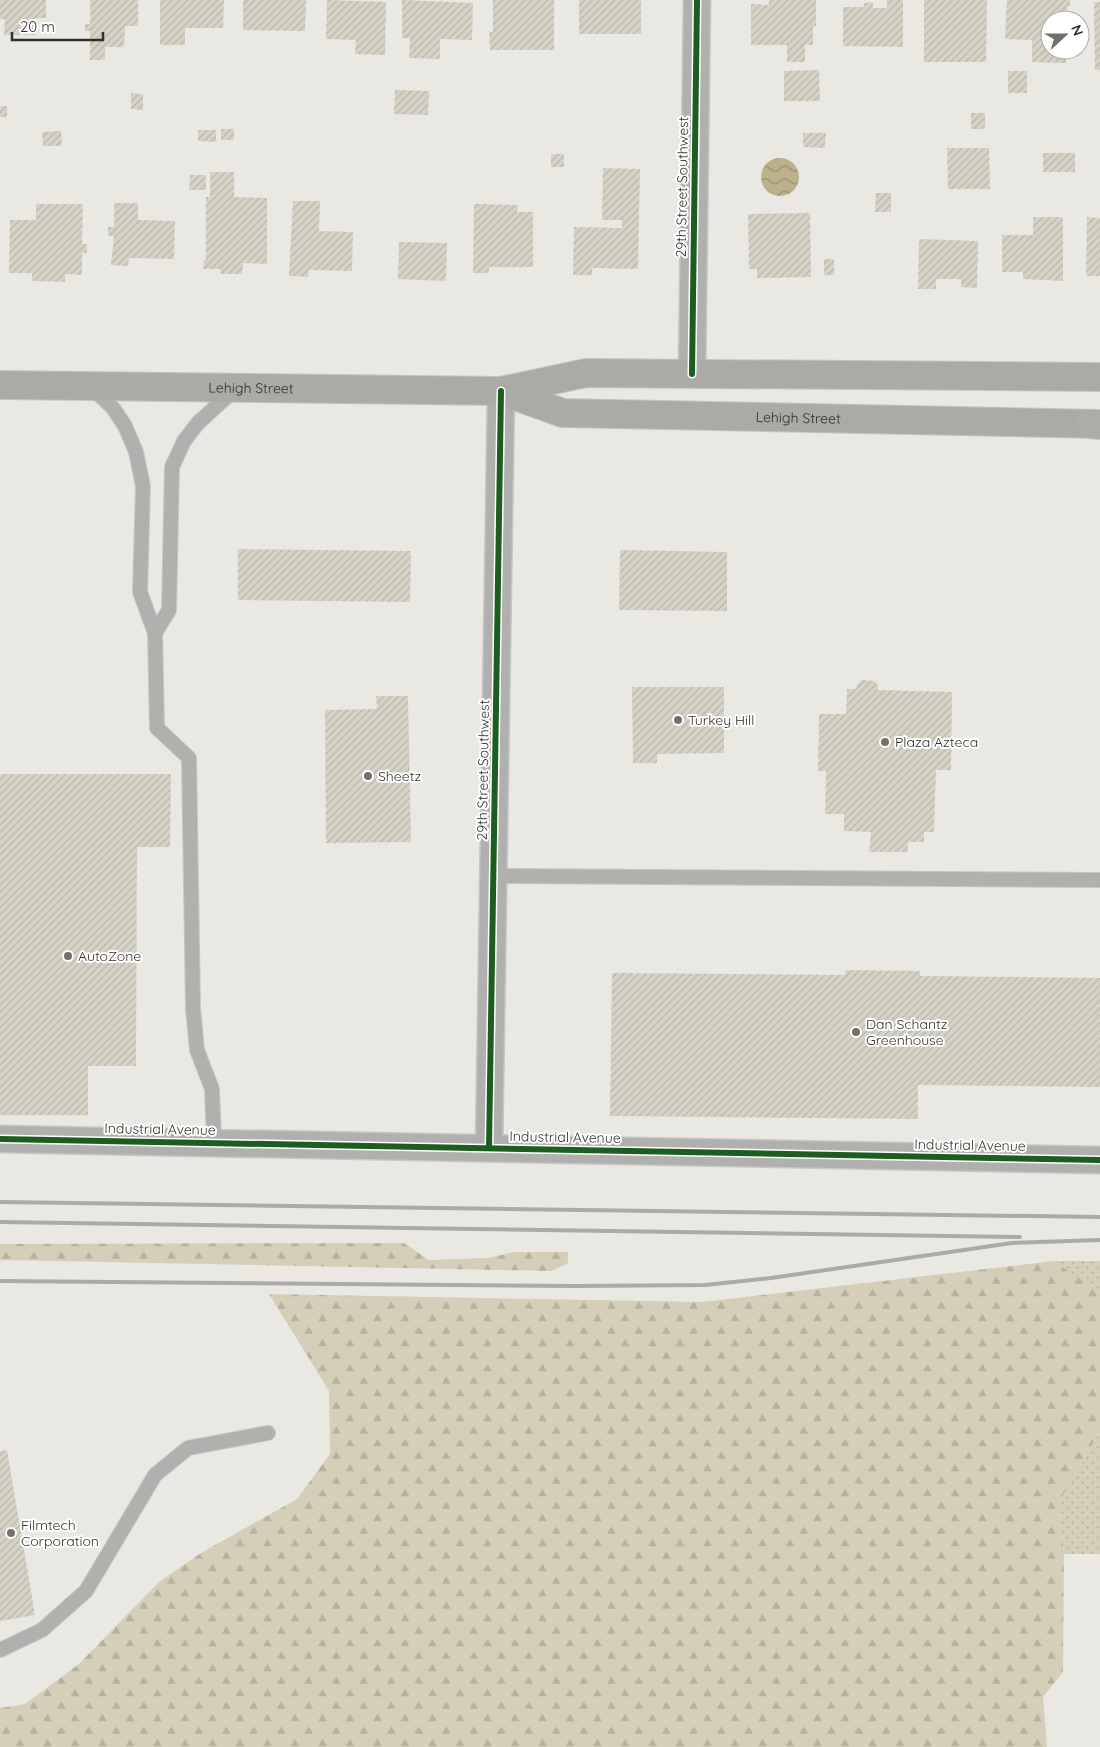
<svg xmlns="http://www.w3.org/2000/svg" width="1100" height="1747" font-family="Quicksand,sans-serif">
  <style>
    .grass { fill: url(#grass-dots) }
    .forest { fill: url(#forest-firs) }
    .water { fill: url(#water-waves) }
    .building { fill: url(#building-hatch) }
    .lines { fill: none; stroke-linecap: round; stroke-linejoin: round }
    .service-casing { stroke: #c7c6c3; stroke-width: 16 }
    .minor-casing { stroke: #c7c6c3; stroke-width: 29 }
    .trunk-casing { stroke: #c7c6c3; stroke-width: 30 }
    .motorway-casing { stroke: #c7c6c3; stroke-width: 30 }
    .service { stroke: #b0b0ae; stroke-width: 14 }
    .minor { stroke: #b0b0ae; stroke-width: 26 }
    .trunk { stroke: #abaaa7; stroke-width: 28 }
    .motorway { stroke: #aeaca9; stroke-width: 28 }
    .rail { stroke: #abaaa8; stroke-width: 4 }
    .cycleway-casing { stroke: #fff; stroke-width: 9 }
    .cycleway { stroke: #1b5e20; stroke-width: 6 }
    .poi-dot { fill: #71706c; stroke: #fff; stroke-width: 2 }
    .labels { text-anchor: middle; stroke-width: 4; stroke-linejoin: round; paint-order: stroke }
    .street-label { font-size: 14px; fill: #31302c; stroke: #fff }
    .poi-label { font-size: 14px; fill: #31302c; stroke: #fff; text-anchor: start }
  </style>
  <defs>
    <pattern id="grass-dots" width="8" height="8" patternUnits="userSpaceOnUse" patternTransform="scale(1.25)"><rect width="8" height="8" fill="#d5cfb9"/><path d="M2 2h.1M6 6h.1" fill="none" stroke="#b7b29f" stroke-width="1.8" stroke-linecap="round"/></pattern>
    <pattern id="forest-firs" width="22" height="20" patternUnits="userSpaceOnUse" patternTransform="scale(1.25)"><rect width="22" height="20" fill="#d5cfb9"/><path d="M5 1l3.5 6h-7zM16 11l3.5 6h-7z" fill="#b7b29f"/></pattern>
    <pattern id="water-waves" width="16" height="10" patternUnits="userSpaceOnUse" patternTransform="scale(1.25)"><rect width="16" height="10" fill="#bcb18c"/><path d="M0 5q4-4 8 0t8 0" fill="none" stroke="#999073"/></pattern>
    <pattern id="building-hatch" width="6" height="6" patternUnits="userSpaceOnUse" patternTransform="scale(1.25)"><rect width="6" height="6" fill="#d6d3c6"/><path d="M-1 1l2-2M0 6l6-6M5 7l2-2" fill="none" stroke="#b8b5aa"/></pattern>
  </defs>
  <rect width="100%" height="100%" fill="#e9e8e3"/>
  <g class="grass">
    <polygon points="1054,1261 1100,1261 1100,1293 1094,1291"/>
    <polygon points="1100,1431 1100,1554 1064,1554 1058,1504"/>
  </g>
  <g class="forest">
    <polygon points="404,1243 429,1260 488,1258 515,1252 568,1252 568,1263 552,1271 0,1260 0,1244"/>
    <polygon points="1054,1261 1100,1293 1100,1431 1058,1504 1064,1554 1063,1672 1043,1697 1047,1747 0,1747 0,1708 25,1704 79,1664 159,1582 201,1553 297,1499 330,1454 329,1391 269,1294 703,1302"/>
  </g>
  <circle class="water" cx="780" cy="177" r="19"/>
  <g class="building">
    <polygon points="0,0 46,0 46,18 35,18 35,35 4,35 5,19 0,19"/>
    <polygon points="90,0 138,0 138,26 125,26 124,47 105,47 105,60 90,60 90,31 85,31 85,24 90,24"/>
    <polygon points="160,0 224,0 223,28 185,28 185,45 160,45"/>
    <polygon points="243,0 306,0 305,31 243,30"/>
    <polygon points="327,0 386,2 385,55 355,54 356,40 326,39"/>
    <polygon points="402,0 473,3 472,40 440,39 440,59 409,58 410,38 402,38"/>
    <polygon points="493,0 554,0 554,50 490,50 489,32 493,32"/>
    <rect x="579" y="0" width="62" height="34"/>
    <polygon points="769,0 816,0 816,26 813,26 813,45 805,45 805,62 787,62 787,45 751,45 751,4 769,5"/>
    <polygon points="887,0 903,0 903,47 843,46 843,7 864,7 864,3 873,2 873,8 887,8"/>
    <polygon points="924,0 987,0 986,62 924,62"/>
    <polygon points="1007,0 1070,0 1070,6 1067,6 1067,20 1050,20 1050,50 1066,50 1066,63 1032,62 1032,40 1005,39"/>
    <polygon points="1094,2 1100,2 1100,70 1095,70"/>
    <polygon points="819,70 820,101 784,101 784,71"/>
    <rect x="1008" y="71" width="19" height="22"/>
    <polygon points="395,90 429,91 428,115 394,114"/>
    <polygon points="131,93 143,94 143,110 131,109"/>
    <rect x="0" y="106" width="7" height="11"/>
    <rect x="971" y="113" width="14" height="16"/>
    <rect x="221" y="129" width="13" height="11"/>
    <polygon points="198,130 216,130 216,142 198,141"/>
    <polygon points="61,131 62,146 43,146 42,132"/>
    <polygon points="803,133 826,133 825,148 803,147"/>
    <polygon points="947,148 989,148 990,189 948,189"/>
    <rect x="1043" y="153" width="32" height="19"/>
    <rect x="551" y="154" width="13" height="13"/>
    <polygon points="603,168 640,169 638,269 592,268 592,275 573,275 574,227 622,228 622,220 602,220"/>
    <polygon points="210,172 234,172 234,197 267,198 267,264 243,263 242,274 221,274 220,269 203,269 204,260 206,260 206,197 210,197"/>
    <polygon points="190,175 206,175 206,190 189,190"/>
    <polygon points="876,193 891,193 891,212 875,212"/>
    <polygon points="293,201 320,201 319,231 353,232 352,271 309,270 308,277 289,276"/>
    <polygon points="114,203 138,203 138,220 175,221 174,259 129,258 128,266 111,265 114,236 108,236 108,227 114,227"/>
    <polygon points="36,204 83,204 82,244 87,244 87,253 82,253 82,275 65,274 65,282 32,281 32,273 9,273 10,220 36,220"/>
    <polygon points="474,204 518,205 517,212 533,212 533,267 489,267 489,273 473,273"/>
    <polygon points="810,213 811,277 757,278 757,269 749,269 748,214"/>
    <polygon points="1033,217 1063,217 1063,281 1023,279 1023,272 1002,272 1002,235 1033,235"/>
    <polygon points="1087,217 1100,218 1100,276 1086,276"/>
    <polygon points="919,239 978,241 977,288 961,287 961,279 936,279 936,289 918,289"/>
    <polygon points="399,242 447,243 446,281 398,279"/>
    <rect x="824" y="259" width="10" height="16"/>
    <polygon points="238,549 411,551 410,602 238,600"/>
    <polygon points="620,550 727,552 727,611 619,610"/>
    <polygon points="862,680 874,681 878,685 878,690 952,692 951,770 936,770 934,832 924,832 924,842 908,842 908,852 869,852 871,832 844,831 844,814 825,814 826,771 818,771 819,714 846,714 847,689 856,689 857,685"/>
    <polygon points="632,687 724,687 724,753 657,754 657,763 633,763"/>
    <polygon points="376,696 408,696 411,842 326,843 325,710 377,709"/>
    <polygon points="0,774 171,774 170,847 137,847 136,1066 88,1066 88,1115 0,1115"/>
    <polygon points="846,970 920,971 920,976 1100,978 1100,1087 918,1085 918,1119 610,1116 612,973 845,975"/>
    <polygon points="7,1450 35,1615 0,1621 0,1451"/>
  </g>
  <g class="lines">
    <g class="service-casing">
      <g id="service">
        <polyline points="92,388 113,408 125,426 136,452 143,486 140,592 155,633 157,728 189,758 193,1008 197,1050 212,1089 214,1142"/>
        <polyline points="155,633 169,610 172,467 184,441 198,423 235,389"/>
        <polyline points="494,876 1100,880"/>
        <polyline points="0,1650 42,1630 86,1591 155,1475 188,1448 268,1433"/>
      </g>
    </g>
    <g class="minor-casing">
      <g id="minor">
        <polyline points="692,374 697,0"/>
        <polyline points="0,1139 1100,1160"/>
        <polyline points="489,1148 501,391"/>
      </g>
    </g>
    <g class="trunk-casing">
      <g id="trunk">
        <path id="s1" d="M0,385L501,391L586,373L1100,377"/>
        <path id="s2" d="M501,391L563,413L1100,424"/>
      </g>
    </g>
    <g class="motorway-casing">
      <polyline id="motorway" points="1090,424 1100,425"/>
    </g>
    <use href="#service" class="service"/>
    <use href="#minor" class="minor"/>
    <use href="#trunk" class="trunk"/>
    <use href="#motorway" class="motorway"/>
    <g class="rail">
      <polyline points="0,1202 1100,1217"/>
      <polyline points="0,1222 1020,1237"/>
      <polyline points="0,1281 575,1286 705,1285 771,1278 1012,1243 1100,1240"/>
    </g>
    <g class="cycleway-casing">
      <g id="cycleway">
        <polyline points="692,374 697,0"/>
        <polyline points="0,1139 1100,1160"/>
        <polyline points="489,1148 501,391"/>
      </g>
    </g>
    <use href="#cycleway" class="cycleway"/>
  </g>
  <g class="poi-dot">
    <circle cx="678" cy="720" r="5"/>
    <circle cx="885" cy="742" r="5"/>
    <circle cx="368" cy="776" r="5"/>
    <circle cx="68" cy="956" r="5"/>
    <circle cx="856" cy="1032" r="5"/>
    <circle cx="11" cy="1533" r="5"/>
  </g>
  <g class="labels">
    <g class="street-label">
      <text transform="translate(682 187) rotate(-89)" y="5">29th Street Southwest</text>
      <text dy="5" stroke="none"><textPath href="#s1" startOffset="251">Lehigh Street</textPath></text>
      <text dy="5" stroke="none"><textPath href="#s2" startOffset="301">Lehigh Street</textPath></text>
      <text transform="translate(483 770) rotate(-89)" y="5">29th Street Southwest</text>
      <text transform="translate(160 1129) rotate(1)" y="5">Industrial Avenue</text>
      <text transform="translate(565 1137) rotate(1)" y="5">Industrial Avenue</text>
      <text transform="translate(970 1145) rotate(1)" y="5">Industrial Avenue</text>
    </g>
    <g class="poi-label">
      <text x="688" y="725">Turkey Hill</text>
      <text x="895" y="747">Plaza Azteca</text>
      <text x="378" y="781">Sheetz</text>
      <text x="78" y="961">AutoZone</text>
      <text x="866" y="1029">Dan Schantz<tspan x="866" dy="16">Greenhouse</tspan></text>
      <text x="21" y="1530">Filmtech<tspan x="21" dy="16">Corporation</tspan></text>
    </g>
  </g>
  <g transform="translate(1065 35) rotate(69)"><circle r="24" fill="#ffffff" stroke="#adacab"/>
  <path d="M0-4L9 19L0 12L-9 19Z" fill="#71706c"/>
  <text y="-8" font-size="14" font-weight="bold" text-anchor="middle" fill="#31302c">N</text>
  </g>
  <path d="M12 32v8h91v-8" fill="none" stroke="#31302c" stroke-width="2.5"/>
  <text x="20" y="32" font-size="15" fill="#31302c" stroke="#ffffff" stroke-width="4" paint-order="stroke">20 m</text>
</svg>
